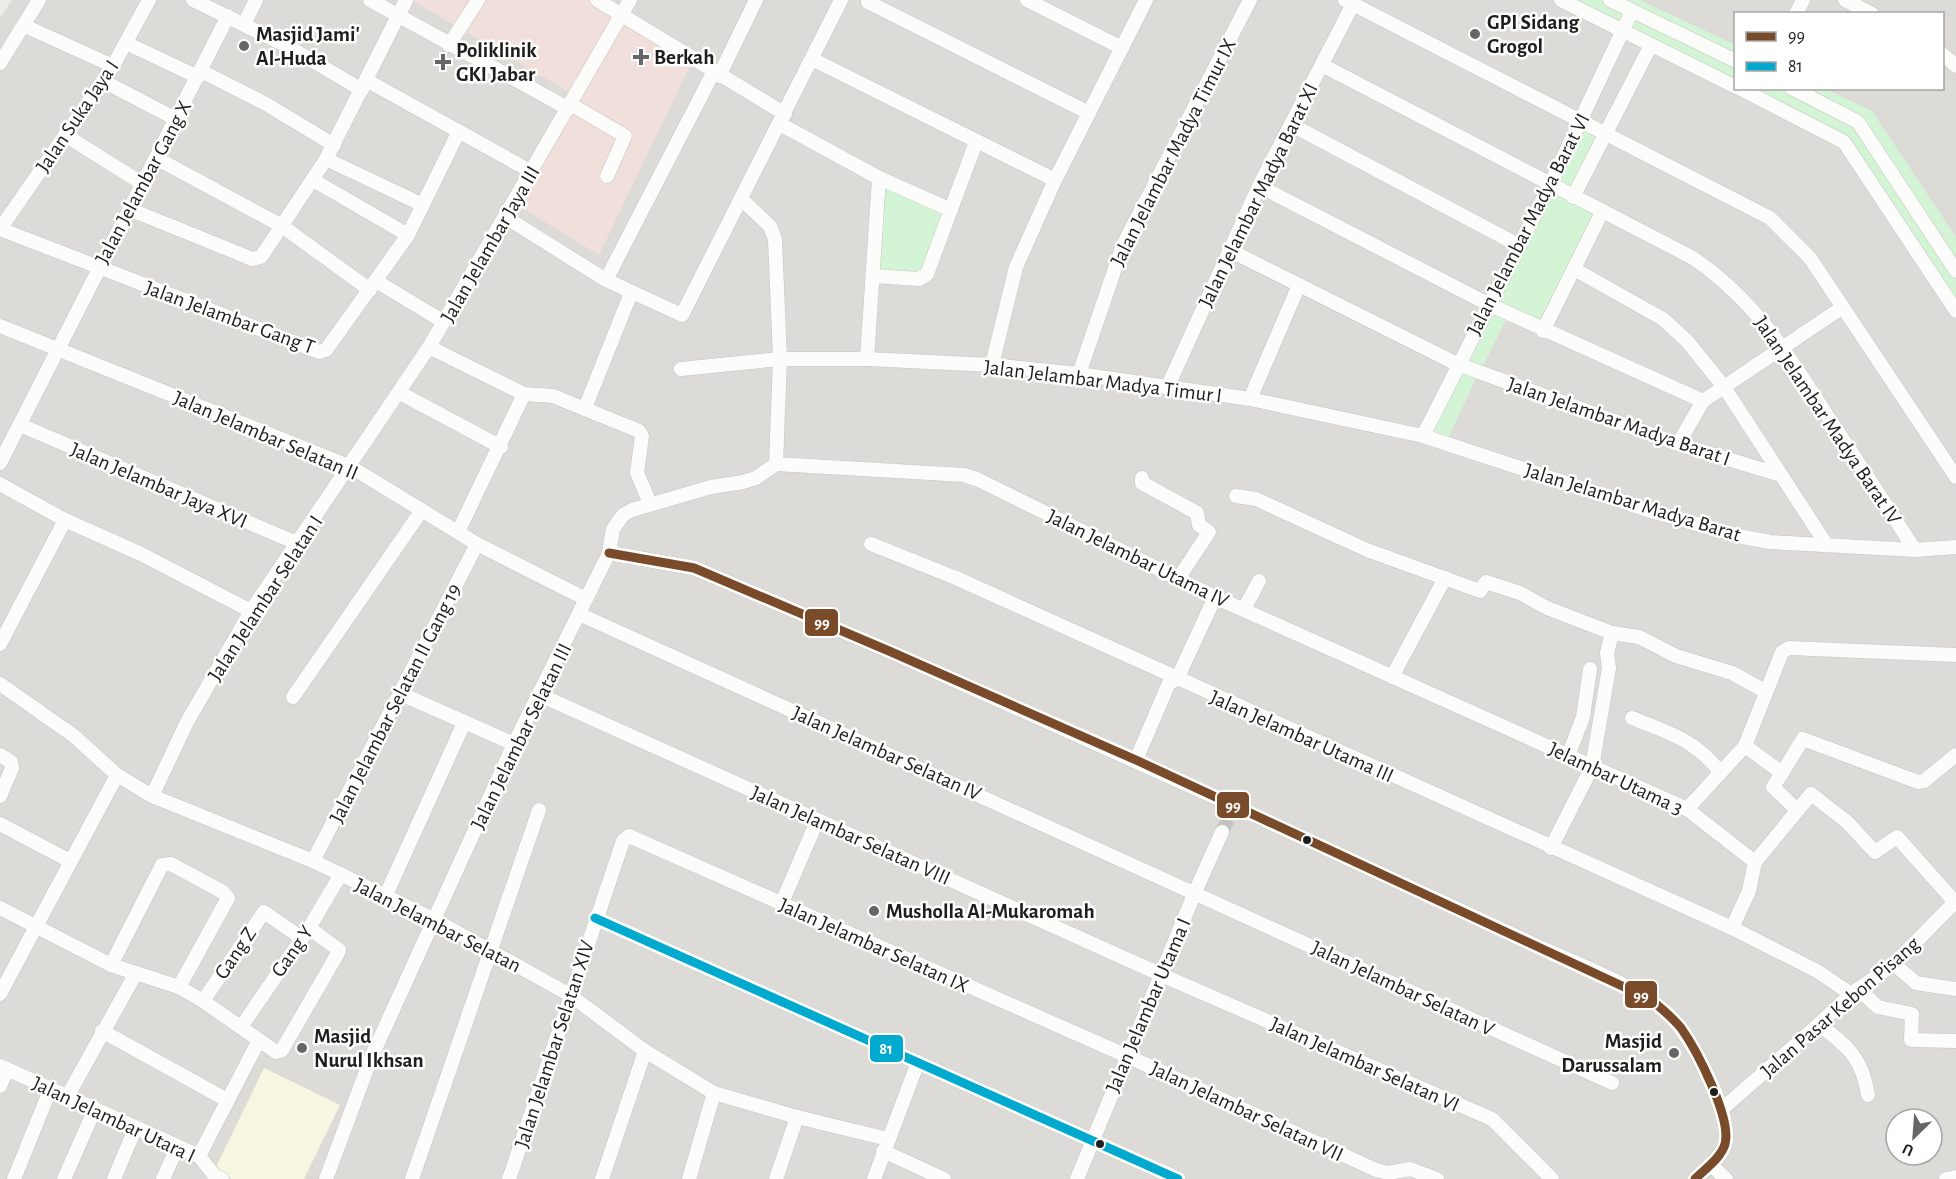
<svg xmlns="http://www.w3.org/2000/svg" width="1956" height="1179" font-family="'Alegreya Sans',sans-serif">
  <style>
    .residential { fill: #dcdbd8; fill-rule: evenodd }
    .commercial { fill: #f0dfda }
    .education { fill: #f6f6e1 }
    .park { fill: #d3f5d5 }
    .lines { fill: none; stroke-linecap: round; stroke-linejoin: round }
    .minor-tunnel { stroke: #c4c3be; stroke-width: 14; stroke-dasharray: 14 7; stroke-linecap: butt }
    .minor-casing { stroke: #c5c5c2; stroke-width: 15 }
    .minor { stroke: #fcfcfb; stroke-width: 14 }
    .bus-1-casing { stroke: #fff; stroke-width: 14 }
    .bus-2-casing { stroke: #fff; stroke-width: 14 }
    .bus-1 { stroke: #7a4b2a; stroke-width: 9 }
    .bus-2 { stroke: #00a9ce; stroke-width: 9 }
    .poi-dot { fill: #666664; stroke: #fff; stroke-width: 2 }
    .bus-dot { fill: #1e1e1e; stroke: #fff; stroke-width: 2 }
    .labels { text-anchor: middle; stroke-width: 5; stroke-linejoin: round; paint-order: stroke }
    .poi-label { font-size: 21px; font-weight: bold; fill: #1e1e1e; stroke: #fff; text-anchor: start }
    .street-label { font-size: 21px; fill: #1e1e1e; stroke: #fff }
    .line-badge { stroke: #fff; stroke-width: 2 }
    .badge-label { font-size: 16px; text-anchor: middle; font-weight: bold; fill: #fff }
  </style>
  <rect width="100%" height="100%" fill="#edece6"/>
  <path class="residential" d="M12,0H412L573,94L599,255L603,0H1956V1179H0V18ZM1736,14H1942V88H1736ZM1896,1119H1932V1155H1896Z"/>
  <polygon class="commercial" points="412,0 603,0 697,51 599,255 509,200 573,94"/>
  <polygon class="education" points="264,1068 340,1105 304,1179 232,1179 214,1171"/>
  <g class="park">
    <polygon points="1558,0 1640,0 1735,45 1736,88 1826,89 1872,111 1956,237 1956,315 1837,144"/>
    <polygon points="1580,123 1604,136 1572,197 1552,185"/>
    <polygon points="882,184 943,211 923,277 873,272"/>
    <polygon points="1548,190 1599,214 1543,328 1490,303"/>
    <polygon points="1489,306 1508,316 1481,370 1460,363"/>
    <polygon points="1458,366 1478,374 1447,441 1425,435"/>
  </g>
  <g class="lines">
    <g class="minor-tunnel">
      <polyline points="1217,798 1266,821"/>
      <polyline points="1222,832 1234,806"/>
    </g>
    <g class="minor-casing">
      <g id="minor">
        <polyline points="193,0 289,47 362,90"/>
        <polyline points="370,0 569,109"/>
        <polyline points="597,0 785,114"/>
        <polyline points="1027,0 1122,48"/>
        <polyline points="1345,0 1770,218 1810,258 1956,477"/>
        <polyline points="1561,0 1736,87"/>
        <polyline points="1610,0 1736,61"/>
        <polyline points="1845,0 1872,14"/>
        <polyline points="868,2 1089,113"/>
        <polyline points="1796,14 1803,0"/>
        <polyline points="244,24 256,0"/>
        <polyline points="25,26 113,66"/>
        <polyline points="126,43 198,77"/>
        <polyline points="449,45 478,0"/>
        <polyline points="1942,54 1956,66"/>
        <polyline points="812,59 1055,180"/>
        <polyline points="0,63 39,0"/>
        <path d="M1322,65L1693,258C1756,301 1790,357 1830,420C1859,463 1887,507 1915,550"/>
        <polyline points="201,71 266,104 334,145"/>
        <polyline points="719,76 756,0"/>
        <polyline points="366,80 532,172"/>
        <polyline points="103,81 176,119"/>
        <polyline points="1739,88 1844,142 1956,311"/>
        <polyline points="1792,88 1858,122 1956,271"/>
        <polyline points="572,105 625,136 607,176"/>
        <polyline points="780,124 879,178 949,209"/>
        <polyline points="1292,125 1518,245"/>
        <polyline points="65,135 143,184"/>
        <polyline points="156,158 282,226 370,290"/>
        <polyline points="326,159 423,205"/>
        <polyline points="313,180 408,235"/>
        <polyline points="1259,186 1488,304 1703,401"/>
        <polyline points="1573,197 1651,45"/>
        <polyline points="129,209 240,254 252,259 261,257 326,159 406,0"/>
        <polyline points="505,217 606,280 682,315 841,0"/>
        <polyline points="0,229 319,352 326,350 408,235 458,133"/>
        <polyline points="0,229 113,66 149,0"/>
        <polyline points="1229,250 1457,364 1678,444 1781,475"/>
        <polyline points="1574,269 1663,319 1687,341 1724,387 1826,544"/>
        <polyline points="873,276 919,279 927,274 976,142"/>
        <polyline points="606,280 713,73"/>
        <polyline points="376,281 444,322"/>
        <polyline points="0,326 351,467 477,544 586,599"/>
        <polyline points="1543,331 1602,212"/>
        <polyline points="429,347 524,394 553,396 639,431 642,436 637,473 650,503"/>
        <polyline points="867,359 879,178"/>
        <polyline points="992,365 1016,267 1055,180 1146,0"/>
        <polyline points="681,369 780,359 867,359 992,365 1079,374 1250,399 1423,436 1651,511 1743,537 1770,542 1915,550 1956,547"/>
        <polyline points="1079,374 1123,245 1250,0"/>
        <polyline points="1167,388 1259,186 1353,4"/>
        <polyline points="400,393 501,447"/>
        <polyline points="1250,399 1299,285"/>
        <polyline points="585,408 631,293"/>
        <polyline points="20,425 299,544"/>
        <polyline points="1423,436 1550,185 1632,11"/>
        <polyline points="1678,444 1703,401 1843,307"/>
        <polyline points="0,463 228,16"/>
        <polyline points="776,464 964,475 979,480 1215,597 1687,809 1755,862"/>
        <polyline points="1142,478 1142,483 1197,513 1199,525 1209,532 1178,579"/>
        <polyline points="0,484 65,520 141,554 251,611"/>
        <polyline points="1236,496 1256,499 1367,550 1480,591 1486,582 1520,593 1547,608 1612,633 1639,637 1676,656 1732,673 1765,691"/>
        <polyline points="458,532 524,394"/>
        <polyline points="871,544 956,578 1732,928 1817,971 1851,994"/>
        <polyline points="609,553 694,568 889,651 1217,798"/>
        <polyline points="1244,609 1259,581"/>
        <polyline points="579,614 1612,1083"/>
        <polyline points="0,644 65,520"/>
        <polyline points="1392,677 1445,578"/>
        <polyline points="0,684 74,736 117,775 152,796 313,861 435,920 570,995 645,1051 714,1093 797,1117 888,1139"/>
        <polyline points="399,693 514,744"/>
        <polyline points="540,695 1173,980 1492,1119 1552,1179"/>
        <polyline points="293,697 422,510"/>
        <path d="M1632,718C1668,733 1695,739 1720,772"/>
        <polyline points="1745,746 1782,773 1773,787 1796,809"/>
        <polyline points="0,755 11,762 12,768 0,796"/>
        <polyline points="1568,756 1583,717 1590,669"/>
        <polyline points="1136,760 1169,683 1177,679 1215,597"/>
        <polyline points="1782,773 1803,739 1918,782 1924,781 1956,755"/>
        <polyline points="152,796 187,722 251,611 429,347 630,0"/>
        <polyline points="1687,809 1745,746 1782,652 1789,648 1956,655"/>
        <path d="M1266,821C1355,862 1443,902 1531,943C1572,962 1631,983 1665,1011C1688,1030 1734,1115 1725,1145C1721,1158 1705,1169 1695,1179"/>
        <polyline points="0,824 70,861"/>
        <polyline points="1551,848 1592,767 1609,668 1607,653 1612,633"/>
        <polyline points="313,861 477,544"/>
        <polyline points="385,897 464,723"/>
        <polyline points="781,905 817,821"/>
        <polyline points="0,908 111,965 179,987 203,1001 276,1052 282,1050 338,953 339,950 309,928"/>
        <polyline points="595,918 1178,1179"/>
        <polyline points="1732,928 1749,891 1755,862 1811,794 1847,822 1875,852 1897,837 1955,902"/>
        <polyline points="1894,964 1916,983 1956,989"/>
        <polyline points="111,965 162,865 171,864 223,892 228,898 179,987"/>
        <polyline points="1858,989 1878,1007 1912,1014 1911,1040 1956,1041"/>
        <polyline points="0,994 117,775"/>
        <polyline points="203,1001 264,912 300,937"/>
        <path d="M1819,1024C1848,1047 1862,1057 1868,1095"/>
        <polyline points="241,1027 309,928 341,874"/>
        <polyline points="102,1031 227,1100"/>
        <polyline points="0,1066 199,1156 215,1176 222,1179"/>
        <polyline points="0,1086 7,1069"/>
        <polyline points="67,1097 136,973"/>
        <polyline points="1721,1110 1819,1024 1851,994 1894,964 1956,901"/>
        <polyline points="883,1151 944,1179"/>
        <polyline points="199,1156 258,1042"/>
        <polyline points="1710,1164 1726,1179"/>
        <polyline points="14,1179 50,1090"/>
        <polyline points="64,1179 94,1111"/>
        <polyline points="114,1179 135,1129"/>
        <polyline points="163,1179 177,1148"/>
        <polyline points="326,1179 371,1058 514,744 609,553 613,529 623,515 632,510 711,487 743,482 756,478 776,464 780,359 775,239 770,226 741,199"/>
        <polyline points="412,1179 539,810"/>
        <polyline points="509,1179 623,841 629,836 1127,1056 1376,1170 1389,1173 1410,1169 1437,1179"/>
        <polyline points="602,1179 645,1051"/>
        <polyline points="689,1179 714,1093"/>
        <polyline points="776,1179 797,1117"/>
        <polyline points="874,1179 918,1062"/>
        <polyline points="1077,1179 1195,892 1222,832"/>
        <polyline points="1946,1179 1956,1177"/>
      </g>
    </g>
    <use href="#minor" class="minor"/>
    <g class="bus-1-casing">
      <path id="bus-1" d="M609,553L694,568L889,651L1136,760L1650,999C1661,1008 1672,1017 1681,1028C1696,1049 1732,1118 1725,1144C1721,1158 1705,1169 1695,1179"/>
    </g>
    <g class="bus-2-casing">
      <polyline id="bus-2" points="595,918 1178,1179"/>
    </g>
    <use href="#bus-1" class="bus-1"/>
    <use href="#bus-2" class="bus-2"/>
  </g>
  <g class="poi-dot">
    <circle cx="1475" cy="34" r="6"/>
    <circle cx="244" cy="46" r="6"/>
    <path d="M638 48h6v6h6v6h-6v6h-6v-6h-6v-6h6z"/>
    <path d="M440 53h6v6h6v6h-6v6h-6v-6h-6v-6h6z"/>
    <circle cx="874" cy="911" r="6"/>
    <circle cx="302" cy="1048" r="6"/>
    <circle cx="1674" cy="1053" r="6"/>
  </g>
  <g class="bus-dot">
    <circle cx="1307" cy="840" r="5"/>
    <circle cx="1714" cy="1092" r="5"/>
    <circle cx="1100" cy="1144" r="5"/>
  </g>
  <g class="labels">
    <g class="poi-label">
      <text x="1487" y="29">GPI Sidang<tspan x="1487" dy="24">Grogol</tspan></text>
      <text x="256" y="41">Masjid Jami'<tspan x="256" dy="24">Al-Huda</tspan></text>
      <text x="456" y="57">Poliklinik<tspan x="456" dy="24">GKI Jabar</tspan></text>
      <text x="654" y="64">Berkah</text>
      <text x="886" y="918">Musholla Al-Mukaromah</text>
      <text x="314" y="1043">Masjid<tspan x="314" dy="24">Nurul Ikhsan</tspan></text>
      <text x="1662" y="1048" text-anchor="end">Masjid<tspan x="1662" dy="24">Darussalam</tspan></text>
    </g>
    <g class="street-label">
      <text transform="translate(77 116) rotate(-56)" y="7">Jalan Suka Jaya I</text>
      <text transform="translate(1173 152) rotate(-63)" y="7">Jalan Jelambar Madya Timur IX</text>
      <text transform="translate(143 182) rotate(-62)" y="7">Jalan Jelambar Gang X</text>
      <text transform="translate(1258 195) rotate(-64)" y="7">Jalan Jelambar Madya Barat XI</text>
      <text transform="translate(1528 224) rotate(-63)" y="7">Jalan Jelambar Madya Barat VI</text>
      <text transform="translate(490 244) rotate(-60)" y="7">Jalan Jelambar Jaya III</text>
      <text transform="translate(230 317) rotate(20)" y="7">Jalan Jelambar Gang T</text>
      <text transform="translate(1103 381) rotate(7)" y="7">Jalan Jelambar Madya Timur I</text>
      <text transform="translate(1828 420) rotate(56)" y="7">Jalan Jelambar Madya Barat IV</text>
      <text transform="translate(1619 421) rotate(19)" y="7">Jalan Jelambar Madya Barat I</text>
      <text transform="translate(266 435) rotate(23)" y="7">Jalan Jelambar Selatan II</text>
      <text transform="translate(159 485) rotate(23)" y="7">Jalan Jelambar Jaya XVI</text>
      <text transform="translate(1633 502) rotate(17)" y="7">Jalan Jelambar Madya Barat</text>
      <text transform="translate(1138 558) rotate(26)" y="7">Jalan Jelambar Utama IV</text>
      <text transform="translate(265 598) rotate(-57)" y="7">Jalan Jelambar Selatan I</text>
      <text transform="translate(395 703) rotate(-63)" y="7">Jalan Jelambar Selatan II Gang 19</text>
      <text transform="translate(521 736) rotate(-64)" y="7">Jalan Jelambar Selatan III</text>
      <text transform="translate(1302 736) rotate(24)" y="7">Jalan Jelambar Utama III</text>
      <text transform="translate(887 753) rotate(24)" y="7">Jalan Jelambar Selatan IV</text>
      <text transform="translate(1616 778) rotate(25)" y="7">Jelambar Utama 3</text>
      <text transform="translate(851 835) rotate(24)" y="7">Jalan Jelambar Selatan VIII</text>
      <text transform="translate(438 925) rotate(27)" y="7">Jalan Jelambar Selatan</text>
      <text transform="translate(874 945) rotate(24)" y="7">Jalan Jelambar Selatan IX</text>
      <text transform="translate(292 951) rotate(-55)" y="7">Gang Y</text>
      <text transform="translate(235 953) rotate(-56)" y="7">Gang Z</text>
      <text transform="translate(1403 988) rotate(25)" y="7">Jalan Jelambar Selatan V</text>
      <text transform="translate(1148 1005) rotate(-67)" y="7">Jalan Jelambar Utama I</text>
      <text transform="translate(1840 1007) rotate(-41)" y="7">Jalan Pasar Kebon Pisang</text>
      <text transform="translate(554 1044) rotate(-72)" y="7">Jalan Jelambar Selatan XIV</text>
      <text transform="translate(1365 1064) rotate(24)" y="7">Jalan Jelambar Selatan VI</text>
      <text transform="translate(1247 1111) rotate(25)" y="7">Jalan Jelambar Selatan VII</text>
      <text transform="translate(114 1119) rotate(25)" y="7">Jalan Jelambar Utara I</text>
    </g>
  </g>
  <g class="line-badge">
    <rect x="804" y="608" width="35" height="29" rx="6" fill="#7a4b2a"/>
    <rect x="1216" y="791" width="34" height="28" rx="6" fill="#7a4b2a"/>
    <rect x="1624" y="980" width="34" height="29" rx="6" fill="#7a4b2a"/>
    <rect x="869" y="1034" width="35" height="29" rx="6" fill="#00a9ce"/>
  </g>
  <g class="badge-label">
    <text x="822" y="628">99</text>
    <text x="1233" y="811">99</text>
    <text x="1641" y="1001">99</text>
    <text x="886" y="1054">81</text>
  </g>
  <rect x="1734" y="12" width="210" height="78" fill="#ffffff" stroke="#a5a5a5" stroke-width="1.5"/>
  <rect x="1746" y="32" width="30" height="9" fill="#7a4b2a" stroke="#a5a5a5" stroke-width="1.5"/>
  <text x="1788" y="42" font-size="18" fill="#1e1e1e">99</text>
  <rect x="1746" y="62" width="30" height="9" fill="#00a9ce" stroke="#a5a5a5" stroke-width="1.5"/>
  <text x="1788" y="72" font-size="18" fill="#1e1e1e">81</text>
  <g transform="translate(1914 1137) rotate(205)"><circle r="28" fill="#ffffff" stroke="#a5a5a5" stroke-width="1.5"/>
  <path d="M0-4.5L10 22L0 15L-10 22Z" fill="#666664"/>
  <text y="-9" font-size="16" font-weight="bold" text-anchor="middle" fill="#1e1e1e">U</text>
  </g>
</svg>
